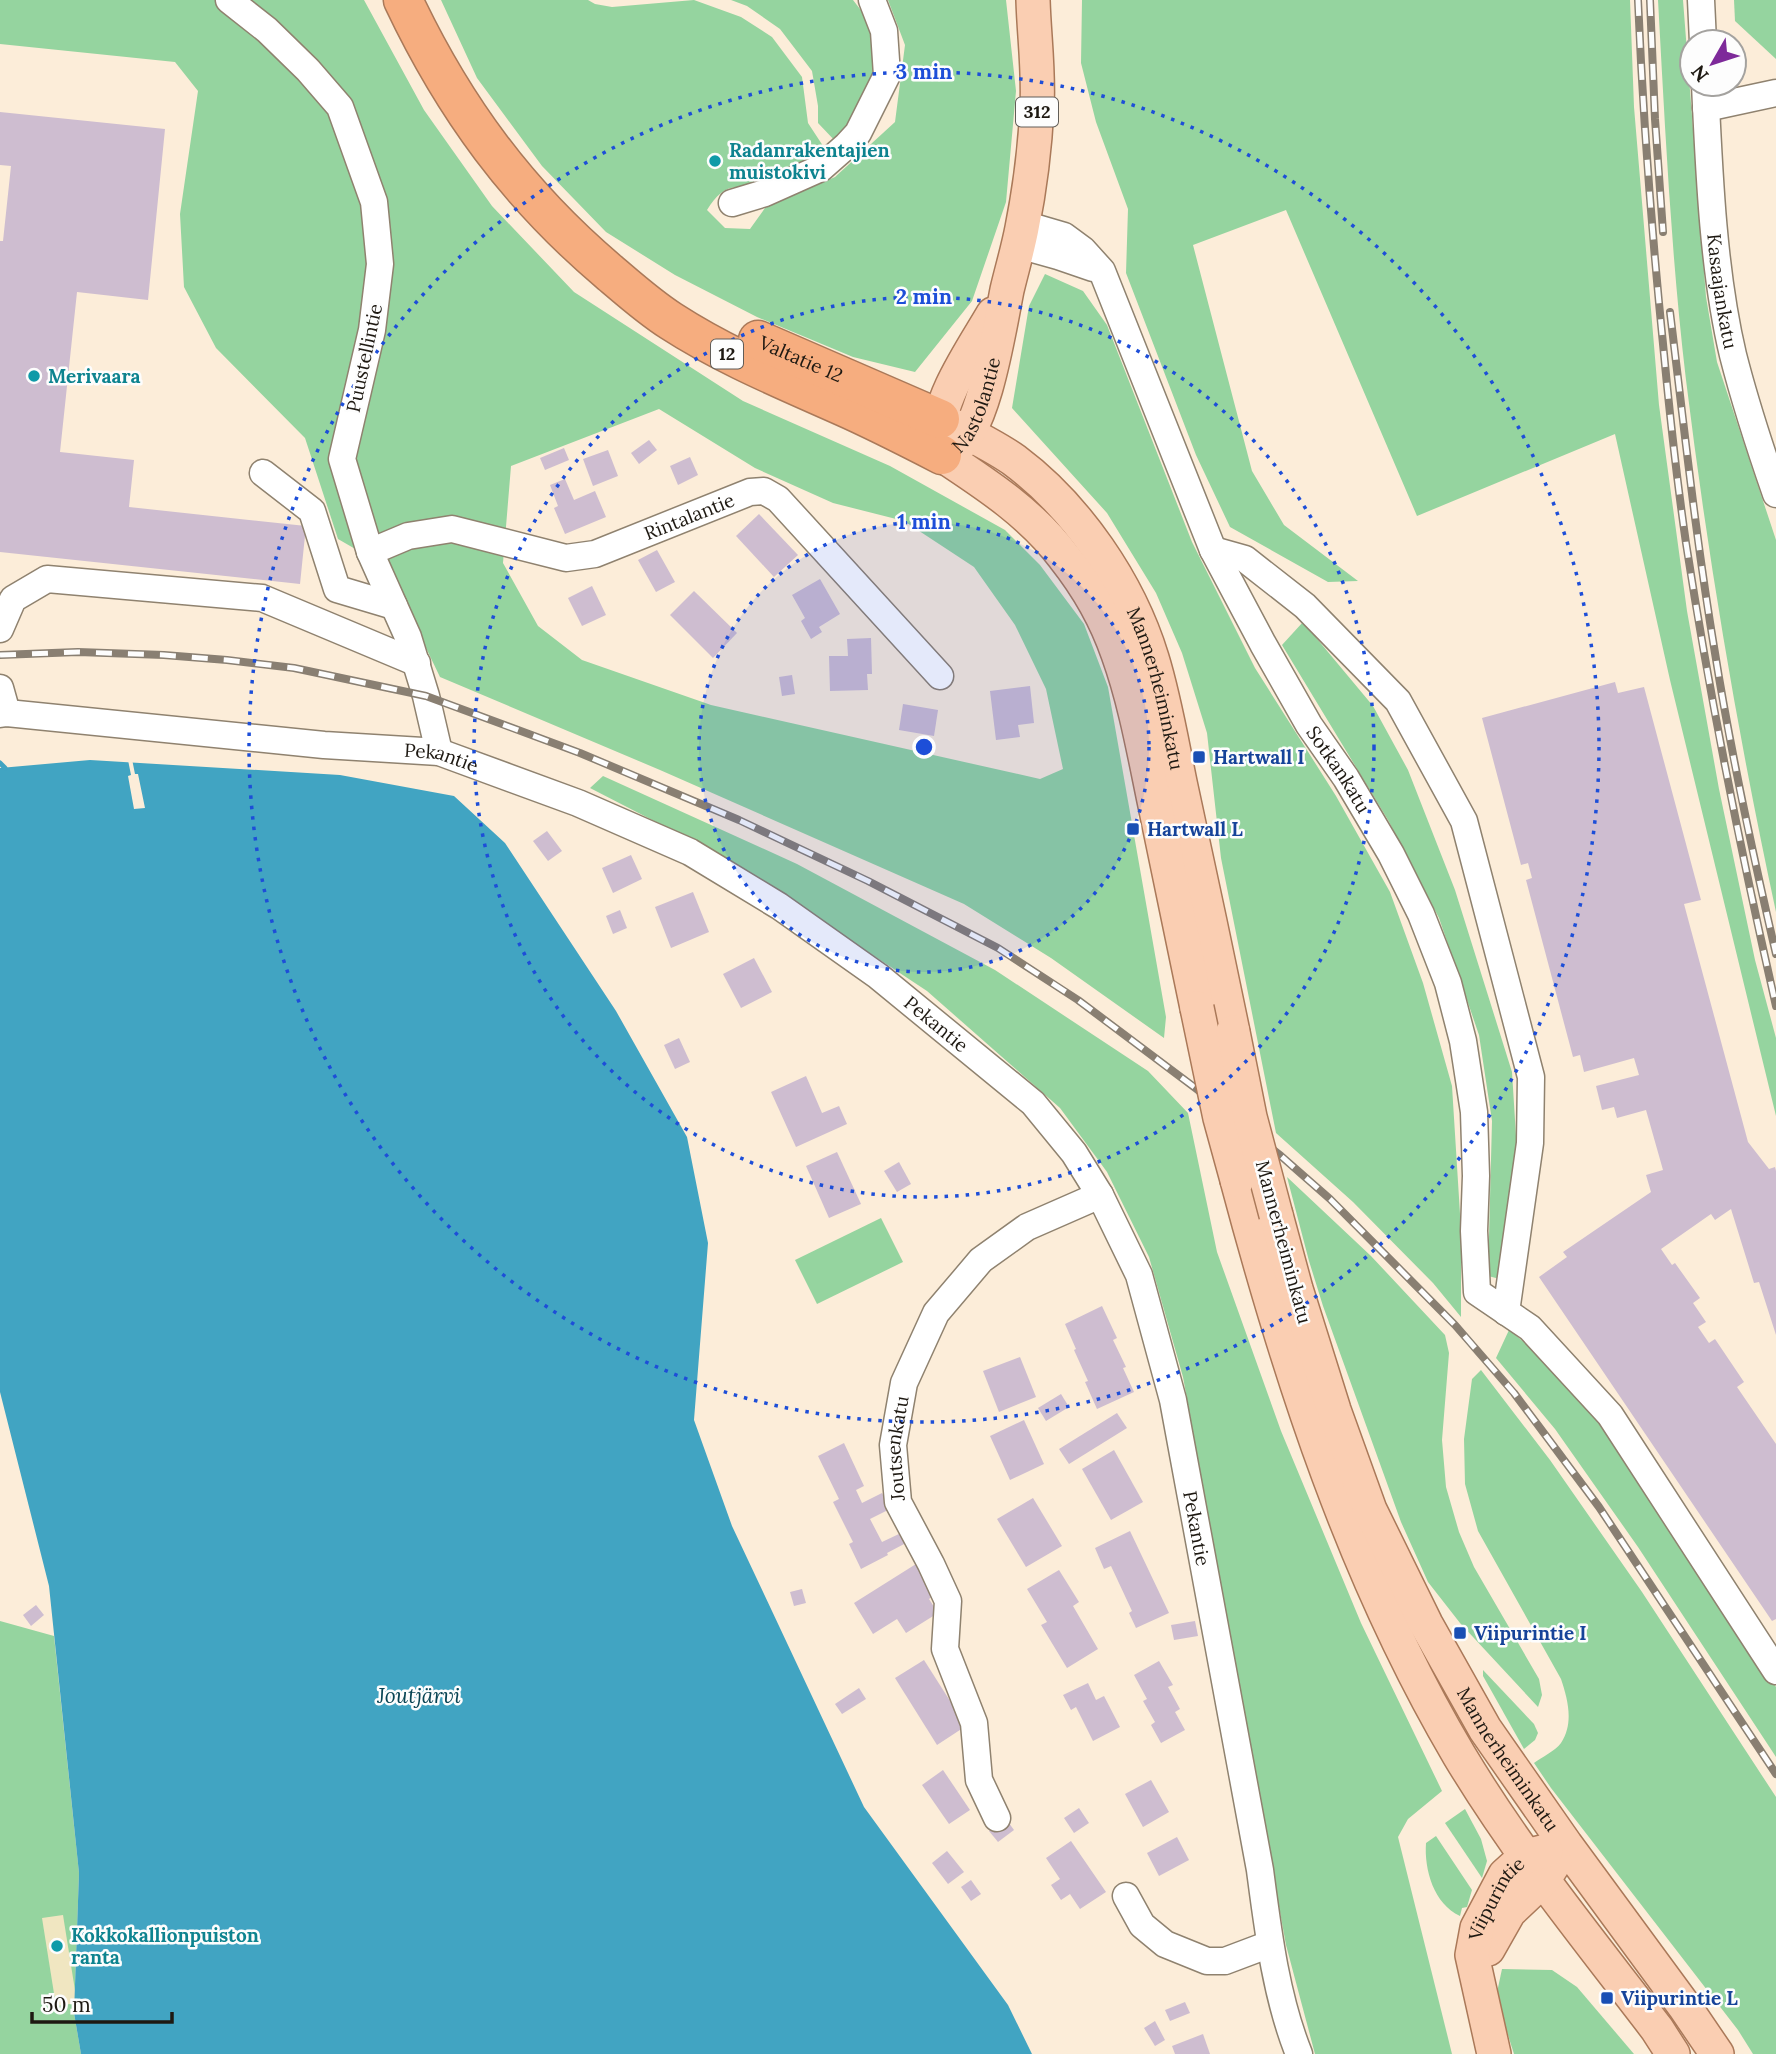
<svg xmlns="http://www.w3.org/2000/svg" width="1776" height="2054" font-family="Lora,serif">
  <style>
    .green { fill: #95d49f; fill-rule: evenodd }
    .sand { fill: #f0e6c1 }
    .water { fill: #41a4c2 }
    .pier { fill: #fcedd9 }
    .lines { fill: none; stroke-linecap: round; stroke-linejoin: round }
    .stream { stroke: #41a4c2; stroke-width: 5 }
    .building { fill: #cebdd0 }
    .minor-casing { stroke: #8f826f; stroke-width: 29 }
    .major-casing { stroke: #aa7959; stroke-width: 36 }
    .highway-casing { stroke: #aa7959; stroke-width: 41 }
    .minor { stroke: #fff; stroke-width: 26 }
    .major { stroke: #faceb2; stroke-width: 33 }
    .highway { stroke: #f6ad7f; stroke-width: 38 }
    .rail-casing { stroke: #897f72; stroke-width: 8 }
    .rail { stroke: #fdfdfd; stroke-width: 5; stroke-dasharray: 16; stroke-linecap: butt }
    .major-bridge-casing { stroke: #aa7959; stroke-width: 36; stroke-linecap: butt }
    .major-bridge { stroke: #faceb2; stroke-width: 33 }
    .ring { fill: none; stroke: #1d4ed8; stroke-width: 3.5; stroke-dasharray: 3.5 7 }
    .culture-dot { fill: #0f9aa8; stroke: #fdfdfd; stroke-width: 2.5 }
    .transit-dot { fill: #1a4fb4; stroke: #fdfdfd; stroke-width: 2.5 }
    .labels { text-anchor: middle; stroke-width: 5; stroke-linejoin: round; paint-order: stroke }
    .shield { fill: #fdfdfd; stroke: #615d58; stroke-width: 2 }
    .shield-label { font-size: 18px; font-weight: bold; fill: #1e1912 }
    .culture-label { font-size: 19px; font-weight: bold; fill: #0d838f; stroke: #fdfdfd; text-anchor: start }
    .street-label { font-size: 19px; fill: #1e1912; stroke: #fdfdfd }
    .transit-label { font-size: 19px; font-weight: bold; fill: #164399; stroke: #fdfdfd; text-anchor: start }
    .water-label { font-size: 21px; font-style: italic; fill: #084454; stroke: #fdfdfd }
    .centre { fill: #1d4ed8; stroke: #fdfdfd; stroke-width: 3.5 }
    .ring-label { font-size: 21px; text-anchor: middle; font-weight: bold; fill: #1d4ed8; stroke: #fdfdfd; stroke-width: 5; stroke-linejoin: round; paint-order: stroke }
  </style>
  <rect width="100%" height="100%" fill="#fcedd9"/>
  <g class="green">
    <polygon points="0,0 218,0 334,111 367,206 373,262 334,457 364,554 338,539 305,438 216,348 184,287 180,214 198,91 175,62 0,44"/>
    <path d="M245,0H364L424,110L492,206L574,292L743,401L890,466L1005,530L1040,565L1084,624L1108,687L1166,1017L1164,1038L1051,958L964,904L660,770L440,677L375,542L352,458L382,331L346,104ZM659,409L755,468L833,503L904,521L974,567L1015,625L1046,689L1063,769L1040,779L711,705L582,660L538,626L503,563L511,466Z"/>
    <path d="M441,0H588L595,4L612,7L694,0L741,17L772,37L802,77L808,123L827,152L755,191C732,181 719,190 707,210L725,228L750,229L765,208L835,177L895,122L905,45L888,0H1006L1016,91L1006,202L972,301L915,372L853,357L757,317L675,275L606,232L542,166L477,78Z"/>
    <polygon points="731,0 853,0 870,22 878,73 837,143 818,123 818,106 812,71 780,29 747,6"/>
    <polygon points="1082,0 1630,0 1634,107 1659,405 1687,611 1719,789 1755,960 1776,1038 1776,1116 1670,680 1615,434 1417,516 1286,210 1193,245 1252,471 1284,525 1358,581 1328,582 1230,527 1196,455 1126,273 1128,209 1096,122 1081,63"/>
    <path d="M1658,0H1683L1706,297L1717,362L1776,540V912C1738,736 1708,559 1686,380C1671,254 1665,127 1658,0Z"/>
    <polygon points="1734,0 1776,0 1776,59 1735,21"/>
    <polygon points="1045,274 1083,291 1107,325 1192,542 1255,668 1336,796 1390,892 1423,983 1452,1086 1461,1230 1461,1317 1433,1283 1353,1202 1276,1133 1221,858 1207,733 1182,653 1156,593 1107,513 1012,408 1029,306"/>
    <polygon points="1303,622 1373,706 1408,770 1455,890 1512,1072 1517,1152 1500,1279 1488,1276 1492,1121 1479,1035 1439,918 1388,820 1282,645"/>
    <polygon points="603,776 797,864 995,970 1148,1071 1188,1113 1217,1252 1281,1431 1361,1623 1442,1791 1408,1819 1398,1837 1452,2054 1315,2054 1286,1945 1183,1377 1149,1257 1107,1172 1060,1108 927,991 726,858 590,788"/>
    <polygon points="1287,1177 1371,1256 1445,1335 1449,1353 1442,1440 1446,1487 1459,1532 1474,1567 1539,1679 1542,1695 1538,1707 1460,1623 1428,1582 1401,1522 1323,1306 1309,1261"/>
    <polygon points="881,1218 903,1262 817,1304 795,1260"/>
    <polygon points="1509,1330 1550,1363 1610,1436 1776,1687 1776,1757 1638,1547 1555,1429 1496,1358"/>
    <path d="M1481,1370L1550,1460L1642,1592L1776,1797V2054H1753L1738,2030L1551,1788L1534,1763C1542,1757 1555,1751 1561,1743C1574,1723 1568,1700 1561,1679L1478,1531L1465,1484L1464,1439L1472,1379Z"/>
    <polygon points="0,1621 54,1636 79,1873 74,2013 81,2054 0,2054"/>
    <polygon points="1483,1670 1534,1724 1538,1733 1535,1740 1524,1749 1483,1676"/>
    <polygon points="1465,1809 1481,1839 1487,1861 1482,1878 1445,1823"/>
    <path d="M1436,1836L1472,1890L1467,1907L1462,1908L1460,1916C1434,1904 1424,1870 1426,1843Z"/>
    <polygon points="1502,1969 1552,1970 1577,1987 1634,2054 1514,2054 1496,1997"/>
  </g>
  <polygon class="sand" points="63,1915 77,2003 56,2006 42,1918"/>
  <polygon class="water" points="90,760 340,775 454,796 505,843 616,1011 687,1137 708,1243 694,1420 732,1526 864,1807 1008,2005 1032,2054 81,2054 74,2013 79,1873 49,1586 0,1392 0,768"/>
  <polygon class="pier" points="132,759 135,774 138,774 145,808 134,809 128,776 131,775 128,760"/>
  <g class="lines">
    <polyline class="stream" points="0,763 5,768"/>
  </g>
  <g class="building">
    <polygon points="0,112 165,129 148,300 77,292 60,452 134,460 129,507 306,526 300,584 0,552 0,241 3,241 11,166 0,165"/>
    <polygon points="649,440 657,450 639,464 631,453"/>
    <polygon points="564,448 569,460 545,470 540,458"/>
    <polygon points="608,450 618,476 593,486 583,459"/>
    <polygon points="690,457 698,475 678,485 670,466"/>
    <polygon points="565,479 574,500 595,491 606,517 565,534 554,508 558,506 550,485"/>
    <polygon points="759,514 798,555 774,577 736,536"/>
    <polygon points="657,550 675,582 656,592 638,560"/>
    <polygon points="820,579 840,614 819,627 822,632 811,639 801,621 805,618 792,595"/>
    <polygon points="592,586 606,615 582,626 568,598"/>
    <polygon points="694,591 737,633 713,658 670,615"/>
    <polygon points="871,638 872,674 867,674 868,690 830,691 829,656 848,656 847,639"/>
    <polygon points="792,675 795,694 782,696 779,677"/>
    <polygon points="1615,682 1618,693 1644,687 1701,900 1684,904 1748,1142 1769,1169 1775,1167 1776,1171 1776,1335 1759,1282 1754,1283 1731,1209 1715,1220 1711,1214 1661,1249 1672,1265 1675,1263 1700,1298 1693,1303 1706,1322 1698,1327 1709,1343 1715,1339 1744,1382 1737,1387 1776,1444 1776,1619 1772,1621 1539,1277 1567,1257 1563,1252 1651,1192 1646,1175 1663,1170 1646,1110 1617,1118 1614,1107 1602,1110 1596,1086 1639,1075 1634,1058 1584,1072 1580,1055 1573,1057 1526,880 1532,878 1528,863 1521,865 1482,718"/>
    <polygon points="1030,686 1034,723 1018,725 1020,737 996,740 990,691"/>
    <polygon points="903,704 938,710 934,736 899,730"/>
    <polygon points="547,831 562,851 548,861 533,841"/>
    <polygon points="631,855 642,879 613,893 602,868"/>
    <polygon points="693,892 709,932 671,948 655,907"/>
    <polygon points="620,910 627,928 613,934 606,916"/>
    <polygon points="754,958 772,992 741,1008 723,974"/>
    <polygon points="679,1038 690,1062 675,1069 664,1045"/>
    <polygon points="806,1076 822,1113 839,1106 847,1124 796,1147 771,1092"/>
    <polygon points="837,1152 861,1204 829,1218 806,1166"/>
    <polygon points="899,1162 911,1184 897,1192 884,1171"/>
    <polygon points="1102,1306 1117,1338 1113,1340 1126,1367 1123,1368 1134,1392 1097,1409 1085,1382 1088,1381 1074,1350 1076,1349 1065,1324"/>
    <polygon points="1020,1357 1036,1397 999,1412 983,1371"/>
    <polygon points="1061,1394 1069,1407 1046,1421 1038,1408"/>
    <polygon points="1117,1413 1127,1428 1069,1464 1059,1449"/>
    <polygon points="1024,1420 1044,1464 1010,1480 990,1436"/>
    <polygon points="844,1443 864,1486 856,1490 862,1503 882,1493 890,1509 870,1519 882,1542 901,1533 906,1543 887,1553 888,1555 861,1569 849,1544 853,1542 833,1502 839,1499 818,1456"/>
    <polygon points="1114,1450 1143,1502 1111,1520 1082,1469"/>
    <polygon points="1033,1498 1062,1546 1026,1567 997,1519"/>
    <polygon points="1130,1531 1169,1613 1136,1628 1129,1613 1132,1611 1111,1566 1104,1569 1095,1548"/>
    <polygon points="916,1564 935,1594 929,1599 938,1613 906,1633 897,1619 873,1634 854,1603"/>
    <polygon points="1059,1570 1079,1602 1073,1606 1098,1649 1067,1668 1041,1625 1047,1622 1027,1589"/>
    <polygon points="802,1589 806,1603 794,1606 790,1592"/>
    <polygon points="36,1605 44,1615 31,1626 23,1615"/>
    <polygon points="1195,1621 1198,1636 1174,1640 1171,1625"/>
    <polygon points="924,1660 966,1726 937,1745 895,1678"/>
    <polygon points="1159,1661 1173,1685 1168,1687 1180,1709 1175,1712 1185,1730 1161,1743 1151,1725 1155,1722 1143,1701 1147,1699 1134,1675"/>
    <polygon points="1088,1683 1096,1700 1104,1696 1120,1727 1093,1741 1076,1707 1071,1710 1063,1695"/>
    <polygon points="859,1688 866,1699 842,1714 835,1704"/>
    <polygon points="943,1770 970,1810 949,1824 922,1785"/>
    <polygon points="1151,1780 1169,1812 1143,1827 1125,1794"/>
    <polygon points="1079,1808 1089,1823 1074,1833 1064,1818"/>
    <polygon points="1006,1819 1014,1830 998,1842 989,1831"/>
    <polygon points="1177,1837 1189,1860 1159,1876 1147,1853"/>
    <polygon points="1071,1841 1106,1892 1080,1909 1070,1894 1061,1900 1051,1885 1060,1879 1046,1858"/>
    <polygon points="947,1851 964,1872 948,1884 932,1863"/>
    <polygon points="971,1880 981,1894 971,1901 961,1887"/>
    <polygon points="1185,2002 1190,2013 1170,2021 1165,2010"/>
    <polygon points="1155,2021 1165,2040 1155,2046 1144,2028"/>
    <polygon points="1203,2034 1210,2054 1175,2054 1172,2046"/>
  </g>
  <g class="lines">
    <g class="minor-casing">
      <g id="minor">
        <polyline points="229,0 267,30 308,70 340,107 374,202 380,264 372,330 342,459 370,552 408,637 426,696 439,752"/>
        <polyline points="1701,0 1703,42"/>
        <path id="s1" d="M1705,84C1709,171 1713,271 1733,355C1745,402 1760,448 1776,494"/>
        <polyline points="1706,108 1776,93"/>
        <polyline points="732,203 765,193 821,168 846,146 858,133 887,75 884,31 872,0"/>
        <path id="s2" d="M1023,224L1064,236L1083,250L1102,271L1213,550L1263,644L1309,725L1346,778L1391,854L1421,914L1448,983L1463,1041L1474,1112L1476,1176L1474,1231L1477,1292L1530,1328L1610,1415L1776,1671"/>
        <polyline points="1019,245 1058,256 1093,268"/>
        <polyline points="263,473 312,511 337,589 394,606"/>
        <polyline points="1213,550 1245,559 1305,606 1398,701 1464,821 1531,1077 1530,1143 1506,1312"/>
        <path id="s3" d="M370,552L408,536L452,529L566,558L595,554L750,492L764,491L778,499L940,676"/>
        <polyline points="0,629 13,599 47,579 262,598 417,663"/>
        <polyline points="0,688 7,713"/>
        <path id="s4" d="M0,714L7,713L324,745L439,752L578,803L690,852L779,906L878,976L1033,1103L1074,1153L1100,1195L1139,1275L1173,1400L1260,1870C1268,1931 1276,1997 1299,2054"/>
        <path id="s5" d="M997,1818L979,1780L974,1723L945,1649L948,1601L931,1564L898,1502L893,1445L904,1383L936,1313L981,1260L1027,1227L1100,1195"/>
        <polyline points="1126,1896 1142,1925 1165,1944 1207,1961 1225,1961 1270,1944"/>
      </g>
    </g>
    <g class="major-casing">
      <g id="major">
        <path id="s6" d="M940,419C965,432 991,444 1014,460C1077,507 1129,583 1152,658C1165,700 1172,744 1181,787C1199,869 1216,950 1233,1032"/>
        <path d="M939,439C935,402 974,347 993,314"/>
        <path id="s7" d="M954,449C984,432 1000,325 1007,290C1012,269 1018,249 1022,228C1030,188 1035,147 1037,107C1039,71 1034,35 1033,0"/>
        <path d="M942,455C986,484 1032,514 1064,557C1087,586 1106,619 1118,654C1136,704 1145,758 1156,810C1170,876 1183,942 1197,1008"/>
        <path d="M1237,1180C1290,1379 1354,1577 1459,1755C1517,1852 1589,1940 1657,2029L1673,2054"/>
        <path id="s8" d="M1276,1215L1296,1289L1334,1410L1370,1510L1426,1624L1485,1729L1566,1845L1685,2007L1717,2054"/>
        <polyline points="1488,1949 1509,1912 1544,1879 1555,1862"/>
        <path id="s9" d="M1494,2054L1472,1955L1477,1928L1505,1875L1526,1856L1546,1851"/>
      </g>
    </g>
    <g class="highway-casing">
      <g id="highway">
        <path d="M403,0C454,108 518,195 609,272C629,289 649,307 671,321C725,356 784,380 842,406C876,421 909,438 942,455"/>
        <path id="s10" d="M758,340L940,419"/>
      </g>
    </g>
    <use href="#minor" class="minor"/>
    <use href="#major" class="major"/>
    <use href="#highway" class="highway"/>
    <g class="rail-casing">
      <g id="rail">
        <path d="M1638,0C1643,118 1652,236 1664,354C1670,417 1677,481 1686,543C1710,699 1741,853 1776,1006"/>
        <polyline points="1650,0 1655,119 1663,232"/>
        <path d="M1670,312C1684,426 1696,540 1715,653C1731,754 1753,855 1776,954"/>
        <polyline points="0,655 78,652 164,655 227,660 294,668 426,696 580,753 739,820 868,881 998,948 1078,1000 1198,1090 1281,1156 1330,1199 1455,1325 1514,1393 1599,1507 1776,1774"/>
      </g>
    </g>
    <use href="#rail" class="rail"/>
    <g class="major-bridge-casing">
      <g id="major-bridge">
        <polyline points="1197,1008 1220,1118 1237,1180"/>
        <polyline points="1233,1032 1250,1117 1276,1215"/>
      </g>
    </g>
    <use href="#major-bridge" class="major-bridge"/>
  </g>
  <circle cx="924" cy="747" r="225" fill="#1d4ed8" fill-opacity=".12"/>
  <g class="ring">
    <circle cx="924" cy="747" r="225"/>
    <circle cx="924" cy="747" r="450"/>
    <circle cx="924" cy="747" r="675"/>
  </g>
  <g class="culture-dot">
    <circle cx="715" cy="161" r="7"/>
    <circle cx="34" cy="376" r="7"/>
    <circle cx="57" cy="1946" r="7"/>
  </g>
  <g class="transit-dot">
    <rect x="1192" y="750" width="14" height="14" rx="3.5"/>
    <rect x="1126" y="822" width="14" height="14" rx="3.5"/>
    <rect x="1453" y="1626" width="14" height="14" rx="3.5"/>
    <rect x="1600" y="1991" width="14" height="14" rx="3.5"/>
  </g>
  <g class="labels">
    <g class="shield">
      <rect x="1016" y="97.5" width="42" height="29" rx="5"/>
      <rect x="711" y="339.5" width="32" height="29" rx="5"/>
    </g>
    <g class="shield-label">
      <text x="1037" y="118">312</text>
      <text x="727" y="360">12</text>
    </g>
    <g class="culture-label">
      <text x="729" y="157">Radanrakentajien<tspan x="729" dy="22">muistokivi</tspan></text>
      <text x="48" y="383">Merivaara</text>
      <text x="71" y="1942">Kokkokallionpuiston<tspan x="71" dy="22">ranta</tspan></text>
    </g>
    <g class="street-label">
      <text dy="7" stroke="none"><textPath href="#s1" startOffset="208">Kasaajankatu</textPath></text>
      <text transform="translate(364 358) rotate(-78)" y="7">Puustellintie</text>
      <text dy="7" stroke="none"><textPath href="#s10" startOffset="47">Valtatie 12</textPath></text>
      <text dy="7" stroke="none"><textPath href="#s7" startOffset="51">Nastolantie</textPath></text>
      <text dy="7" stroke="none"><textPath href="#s3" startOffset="334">Rintalantie</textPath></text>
      <text dy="7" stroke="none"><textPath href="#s6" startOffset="360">Mannerheiminkatu</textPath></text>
      <text dy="7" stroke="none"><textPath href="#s4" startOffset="444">Pekantie</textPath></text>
      <text dy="7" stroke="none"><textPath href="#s2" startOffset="648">Sotkankatu</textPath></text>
      <text dy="7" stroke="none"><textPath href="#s4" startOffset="1012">Pekantie</textPath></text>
      <text transform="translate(1284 1242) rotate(75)" y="7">Mannerheiminkatu</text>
      <text dy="7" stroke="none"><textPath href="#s5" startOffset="392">Joutsenkatu</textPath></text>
      <text dy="7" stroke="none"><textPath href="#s4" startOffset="1600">Pekantie</textPath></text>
      <text dy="7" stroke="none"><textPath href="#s8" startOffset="595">Mannerheiminkatu</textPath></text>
      <text dy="7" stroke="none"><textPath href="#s9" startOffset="164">Viipurintie</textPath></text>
    </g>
    <g class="transit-label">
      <text x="1213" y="764">Hartwall I</text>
      <text x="1147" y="836">Hartwall L</text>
      <text x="1474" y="1640">Viipurintie I</text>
      <text x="1621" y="2005">Viipurintie L</text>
    </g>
    <g class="water-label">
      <text x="419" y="1703">Joutjärvi</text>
    </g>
  </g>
  <circle cx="924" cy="747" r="10" class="centre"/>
  <g class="ring-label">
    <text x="924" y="79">3 min</text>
    <text x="924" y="304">2 min</text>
    <text x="924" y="529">1 min</text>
  </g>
  <g transform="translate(1713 63) rotate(231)"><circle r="33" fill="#fdfdfd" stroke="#a4a29f" stroke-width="2"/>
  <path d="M0-5L12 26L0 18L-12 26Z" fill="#7e2a9a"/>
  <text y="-10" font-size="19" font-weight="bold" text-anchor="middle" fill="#1e1912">N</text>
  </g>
  <path d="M32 2012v10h140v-10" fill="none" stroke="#1e1912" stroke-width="3.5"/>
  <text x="42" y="2012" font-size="21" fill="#1e1912" stroke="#fdfdfd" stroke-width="5" paint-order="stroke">50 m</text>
</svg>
